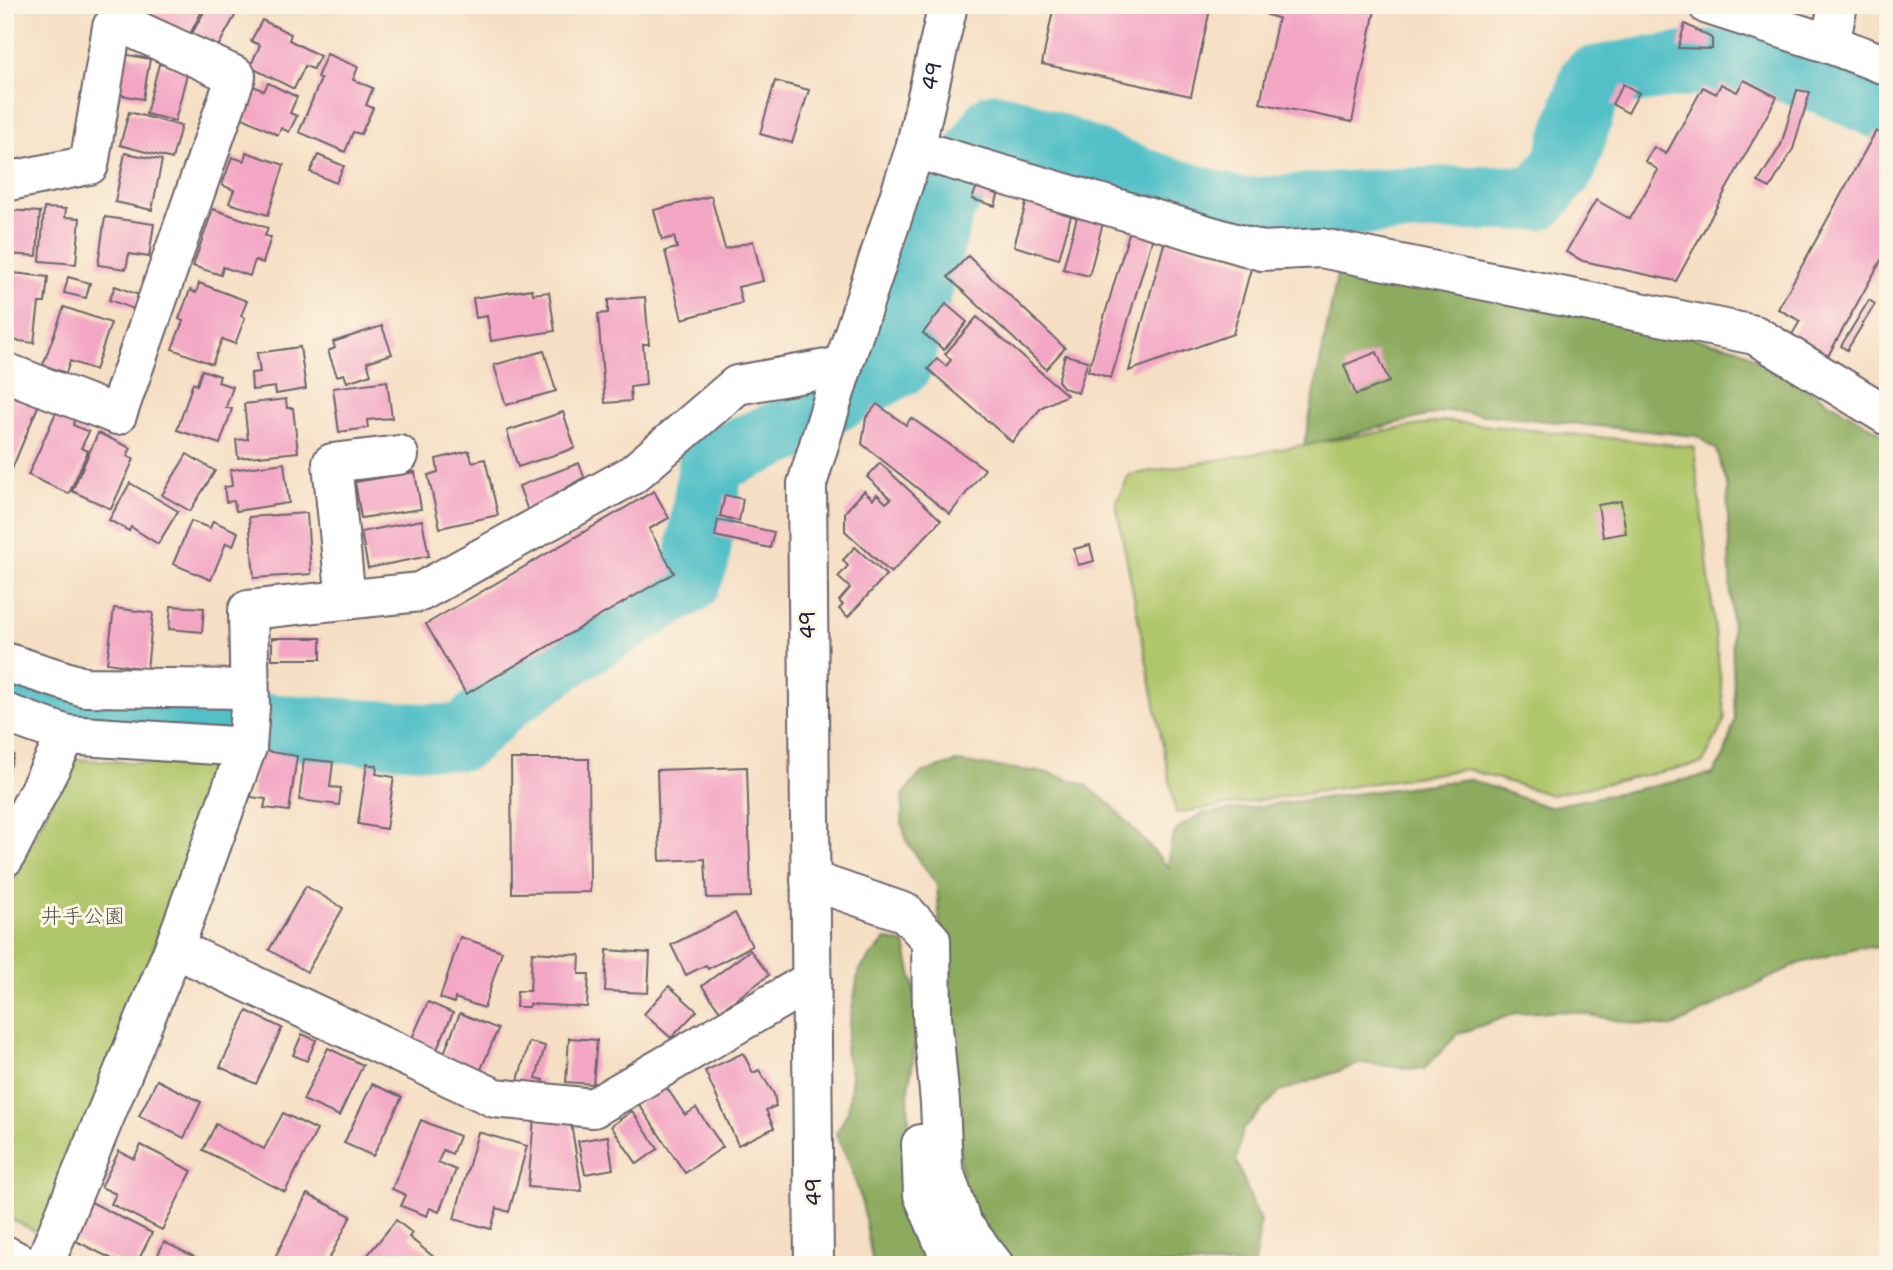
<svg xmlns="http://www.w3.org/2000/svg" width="1893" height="1270" font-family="'Shantell Sans','Klee One',sans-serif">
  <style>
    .green { fill: #b0c66a; stroke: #697452; stroke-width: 2 }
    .forest { fill: #8cab5e; stroke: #57664c; stroke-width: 2 }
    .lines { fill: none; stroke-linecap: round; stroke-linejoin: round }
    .river { stroke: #52c0c8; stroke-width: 65 }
    .building { fill: #f3a5c4 }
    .minor-casing { stroke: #6c646b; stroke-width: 42 }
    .minor { stroke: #fff; stroke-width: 38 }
    .labels { text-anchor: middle; stroke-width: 6; stroke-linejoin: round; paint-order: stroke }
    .street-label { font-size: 21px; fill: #22223b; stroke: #fcf5e5 }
    .park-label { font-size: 21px; fill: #4d5349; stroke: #fcf5e5 }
  </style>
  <rect width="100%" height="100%" fill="#fcf5e5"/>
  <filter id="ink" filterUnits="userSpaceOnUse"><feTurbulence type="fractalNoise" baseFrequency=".0143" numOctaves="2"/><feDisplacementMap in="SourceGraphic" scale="14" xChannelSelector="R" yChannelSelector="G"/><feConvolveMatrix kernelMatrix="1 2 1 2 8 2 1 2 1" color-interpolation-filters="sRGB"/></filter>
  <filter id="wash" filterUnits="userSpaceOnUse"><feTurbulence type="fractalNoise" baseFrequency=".00686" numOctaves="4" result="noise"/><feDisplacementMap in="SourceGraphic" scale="28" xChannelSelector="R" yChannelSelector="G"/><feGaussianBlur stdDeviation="1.57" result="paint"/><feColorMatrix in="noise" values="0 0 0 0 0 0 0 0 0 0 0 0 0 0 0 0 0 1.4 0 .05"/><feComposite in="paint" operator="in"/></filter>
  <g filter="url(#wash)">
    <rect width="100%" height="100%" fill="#f5dec3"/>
    <g class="green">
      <polygon points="1444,421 1694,447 1725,719 1703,763 1551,795 1466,769 1176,813 1116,504 1129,475"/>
      <polygon points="72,759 218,767 123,1036 41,1234 5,1216 5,898"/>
    </g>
    <g class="forest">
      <path d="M1340,260L1738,348L1888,437V948L1860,947L1797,964L1673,1027L1636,1024L1568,1011L1516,1013L1458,1034L1423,1070L1362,1063L1279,1092L1243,1129L1236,1160L1260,1222L1255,1265H1010L988,1241L963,1186L948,1040L937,885L907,842L902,823L903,795L921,773L956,762L1049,773L1086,785L1112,806L1168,867C1172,832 1169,832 1202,814L1468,779L1548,807L1713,774L1724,756L1735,720L1727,484L1716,450L1697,436L1447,411L1304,446Z"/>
      <polygon points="886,939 905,944 916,996 918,1026 908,1093 910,1175 945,1265 873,1265 862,1202 849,1162 836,1134 848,1111 852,1078 845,1050 859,970"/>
    </g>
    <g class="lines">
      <path class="river" d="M5,689L68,709L220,723L462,738L508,696L574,650L688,582L697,560L712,455L725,456L794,427L801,418L900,364L943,206L995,125L1013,129L1152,184L1241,211L1334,204L1437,199L1538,198L1565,165L1592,79C1650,68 1719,55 1778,68C1813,75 1856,95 1888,111"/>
    </g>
    <g id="blocks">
      <g class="building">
        <polygon points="144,5 205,5 188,38 137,19"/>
        <polygon points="208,5 241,5 216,50 191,35"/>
        <polygon points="1054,5 1211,5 1191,96 1042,64"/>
        <polygon points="1269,5 1376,5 1352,122 1260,103 1278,18 1267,15"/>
        <polygon points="262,20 291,34 289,40 320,56 313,69 305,66 294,89 250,67 260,45 251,41"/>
        <polygon points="1685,24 1712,38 1712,49 1678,48"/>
        <polygon points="112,52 150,59 143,99 105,92"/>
        <polygon points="327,54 358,67 353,80 373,88 366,105 373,108 361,134 353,132 345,152 299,132 321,79 317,77"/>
        <polygon points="159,64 188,70 175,121 146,114"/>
        <polygon points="1744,80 1777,97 1676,281 1583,261 1566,252 1596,200 1630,219 1658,170 1645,161 1654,147 1666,154 1703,87 1716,94 1721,84 1737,92"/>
        <polygon points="775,81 809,90 792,143 760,134"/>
        <polygon points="268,83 297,97 290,113 297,116 289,132 281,128 278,135 241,117 251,85 264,91"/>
        <polygon points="1623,84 1639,93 1628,113 1612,104"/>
        <polygon points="1797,90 1810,92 1793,149 1770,188 1758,182 1781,145"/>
        <polygon points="129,112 181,126 172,159 120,145"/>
        <polygon points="1876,131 1888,138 1888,248 1828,356 1791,336 1800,321 1778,309"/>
        <polygon points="246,152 284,165 268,215 229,203 234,190 222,185 232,157 244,161"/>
        <polygon points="125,153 162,160 152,210 115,202"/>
        <polygon points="318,155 344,166 336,183 310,172"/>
        <polygon points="977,186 999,192 995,206 972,199"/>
        <polygon points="711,196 725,249 753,241 763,281 738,287 742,303 682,319 665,251 677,248 674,237 662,240 654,210"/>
        <polygon points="1027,200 1072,212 1059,259 1014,246"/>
        <polygon points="44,208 66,209 65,217 80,218 76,264 40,261"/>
        <polygon points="213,209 268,228 265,236 271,237 263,263 255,260 250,276 223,267 221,275 193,266"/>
        <polygon points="6,210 40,212 37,256 5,254"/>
        <polygon points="1078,213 1104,219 1089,276 1063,269"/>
        <polygon points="105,217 154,224 149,257 129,254 126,269 98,265"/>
        <polygon points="1130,230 1153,237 1111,378 1088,371"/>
        <polygon points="1165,240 1252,265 1233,334 1129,371"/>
        <polygon points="968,256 1065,348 1046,369 948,277"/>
        <polygon points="5,272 48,277 45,303 39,303 34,343 11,340 12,332 5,332"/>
        <polygon points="68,277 90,283 86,298 64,293"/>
        <polygon points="199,283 247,301 241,316 245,318 235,344 222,339 212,364 172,349 183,321 179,319 190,290 196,293"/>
        <polygon points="115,286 139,295 134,309 109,300"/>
        <polygon points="532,289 533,294 549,292 555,331 491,341 487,316 476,318 473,298"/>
        <polygon points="645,297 649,344 643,344 646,385 630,387 631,401 605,403 598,314 608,313 608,300"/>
        <polygon points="1869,300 1875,304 1847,350 1841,346"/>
        <polygon points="946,304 967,322 944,350 923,333"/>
        <polygon points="64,307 111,323 95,370 70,361 66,373 43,365"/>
        <polygon points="977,317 1067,395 1042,407 1012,442 928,369 937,359 946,366 951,360 945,354"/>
        <polygon points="382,326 392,354 367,362 371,374 347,382 344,374 337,376 328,351 335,348 333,342"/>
        <polygon points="300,347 306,389 276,394 275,387 252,390 251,373 260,372 257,353"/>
        <polygon points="544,351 556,391 506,405 494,365"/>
        <polygon points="1377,352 1389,382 1356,395 1344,365"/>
        <polygon points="1065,355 1088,361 1078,393 1064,388 1058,381"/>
        <polygon points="202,370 220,376 218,382 233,387 226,407 232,409 220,444 177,430 193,383 197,385"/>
        <polygon points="387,381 392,418 367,420 368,428 339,432 333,388"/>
        <polygon points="5,390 39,404 9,476 5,475"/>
        <polygon points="286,399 287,408 293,408 298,452 238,458 236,440 248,439 244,404"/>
        <polygon points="877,404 906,425 911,418 985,469 950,514 862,444 866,418"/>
        <polygon points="57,410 75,418 73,425 89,432 81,448 88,451 69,494 28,475"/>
        <polygon points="563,412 575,448 518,467 507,431"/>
        <polygon points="98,433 131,448 127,456 134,459 111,509 72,491"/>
        <polygon points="469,451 472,462 485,459 498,515 440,528 428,475 438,472 436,459"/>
        <polygon points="187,454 215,471 190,511 162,495"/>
        <polygon points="284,463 289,503 236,511 234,501 226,502 224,487 232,486 230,470"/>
        <polygon points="579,463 584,477 528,511 519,486"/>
        <polygon points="880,463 941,520 891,573 845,531 845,512 864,491 873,499 877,494 886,503 891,499 867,477"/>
        <polygon points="415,472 421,509 361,518 355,482"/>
        <polygon points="130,483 178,511 158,544 131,527 129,531 109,520"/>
        <polygon points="654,491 669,518 649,529 674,573 466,694 426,624"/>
        <polygon points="725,495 743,499 739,521 720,516"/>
        <polygon points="1621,501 1626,533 1603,537 1598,505"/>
        <polygon points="307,513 311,574 254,578 249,517"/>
        <polygon points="422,520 429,556 368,568 361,532"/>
        <polygon points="718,520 774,532 770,548 715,536"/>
        <polygon points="191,521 210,528 213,521 238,532 233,546 226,543 211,580 173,564"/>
        <polygon points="1090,545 1094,561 1078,565 1074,549"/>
        <polygon points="855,547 886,575 848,617 839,609 843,605 839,601 850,588 838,577 848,566 843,560"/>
        <polygon points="171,606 204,608 202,632 169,629"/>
        <polygon points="114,608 153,613 147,669 107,663"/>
        <rect x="272" y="638" width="49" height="21"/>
        <polygon points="258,750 297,756 289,811 264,808 266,799 251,797"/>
        <polygon points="5,752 14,755 6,780 5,780"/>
        <polygon points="304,759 333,762 330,787 341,788 339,805 299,800"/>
        <polygon points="511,759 589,759 590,892 512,893"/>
        <polygon points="367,764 377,766 376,774 394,777 386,829 358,824"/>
        <polygon points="747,767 751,897 707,898 705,859 660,861 657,770"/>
        <polygon points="306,886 343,908 307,972 269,950"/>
        <polygon points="735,913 752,946 708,969 706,965 686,975 671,945"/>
        <polygon points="460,937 502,951 484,1008 455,998 454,1003 440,998"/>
        <polygon points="607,950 650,953 648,993 605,991"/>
        <polygon points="750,950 769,975 720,1011 702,986"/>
        <polygon points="532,952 580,955 579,974 589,974 587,1007 529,1004 529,1007 516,1007 517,991 530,991"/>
        <polygon points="669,986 697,1011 671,1038 644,1014"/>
        <polygon points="428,1002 453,1013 434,1056 409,1045"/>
        <polygon points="247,1011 282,1028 256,1084 220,1067"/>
        <polygon points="460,1013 498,1029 479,1074 442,1058"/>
        <polygon points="302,1034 316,1040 307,1061 293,1055"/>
        <polygon points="569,1038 597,1040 593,1084 566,1082"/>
        <polygon points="529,1042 545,1046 536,1078 544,1080 540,1094 516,1087"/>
        <polygon points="328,1048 363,1065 339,1116 303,1100"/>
        <polygon points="743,1053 753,1073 759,1070 774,1094 776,1106 766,1110 774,1128 738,1145 705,1071"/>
        <polygon points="157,1080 201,1102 184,1138 139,1116"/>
        <polygon points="372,1084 402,1097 373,1156 344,1143"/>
        <polygon points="665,1085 685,1115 696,1108 723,1147 685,1173 638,1103"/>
        <polygon points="632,1111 658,1149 637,1164 611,1126"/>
        <polygon points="283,1113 317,1130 285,1192 203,1150 216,1124 264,1149"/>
        <polygon points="534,1119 571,1123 582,1191 528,1187"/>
        <polygon points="421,1120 459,1136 452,1154 443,1150 438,1162 456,1170 439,1212 430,1208 427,1216 401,1206 406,1195 392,1189"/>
        <polygon points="478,1132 527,1146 509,1212 497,1208 491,1229 454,1219"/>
        <polygon points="608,1136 613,1169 585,1174 578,1141"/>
        <polygon points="141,1145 192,1171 162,1230 111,1204 116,1194 101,1187 119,1151 134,1159"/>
        <polygon points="307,1194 351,1216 326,1265 271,1265"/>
        <polygon points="91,1202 152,1233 136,1265 124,1265 72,1239"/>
        <polygon points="396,1220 412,1233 409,1237 440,1262 438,1265 376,1265 366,1257"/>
        <polygon points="164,1242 197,1258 194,1265 153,1265"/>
      </g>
    </g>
  </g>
  <g filter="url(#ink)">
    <use href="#blocks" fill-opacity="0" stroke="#6c646b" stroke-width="2"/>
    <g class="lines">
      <g class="minor-casing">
        <g id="minor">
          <polyline points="1708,5 1830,44 1888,66"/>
          <polyline points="1830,44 1838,5"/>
          <polyline points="915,149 1262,251 1321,248 1755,335 1888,416"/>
          <polyline points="5,182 89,165 112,27 123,24 236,76 117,415 5,372"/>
          <polyline points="346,600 332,463 399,455"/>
          <polyline points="5,662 84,687 249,689"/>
          <polyline points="5,713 67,735 247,747"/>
          <polyline points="5,857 67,735"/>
          <polyline points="810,880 906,913 931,940 932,1016 940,1103 943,1168 962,1224 994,1265"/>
          <polyline points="174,948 495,1098 593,1108 812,980"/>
          <polyline points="921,1144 923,1195 953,1265"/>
          <polyline points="5,1255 24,1265"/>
          <polyline points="44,1265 174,948 247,747 250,707 248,610 420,592 632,475 737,385 843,366"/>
          <path id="s1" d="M814,1265L807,484L843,366L915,149L948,5"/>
        </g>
      </g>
      <use href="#minor" class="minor"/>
    </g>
  </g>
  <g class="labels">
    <g class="street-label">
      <text dy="7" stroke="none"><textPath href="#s1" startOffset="1208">49</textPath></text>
      <text transform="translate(808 625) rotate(-90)" y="7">49</text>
      <text transform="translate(814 1192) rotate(-90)" y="7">49</text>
    </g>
    <g class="park-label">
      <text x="83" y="923">井手公園</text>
    </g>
  </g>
  <rect width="1893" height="1270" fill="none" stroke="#fcf5e5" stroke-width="28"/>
</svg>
